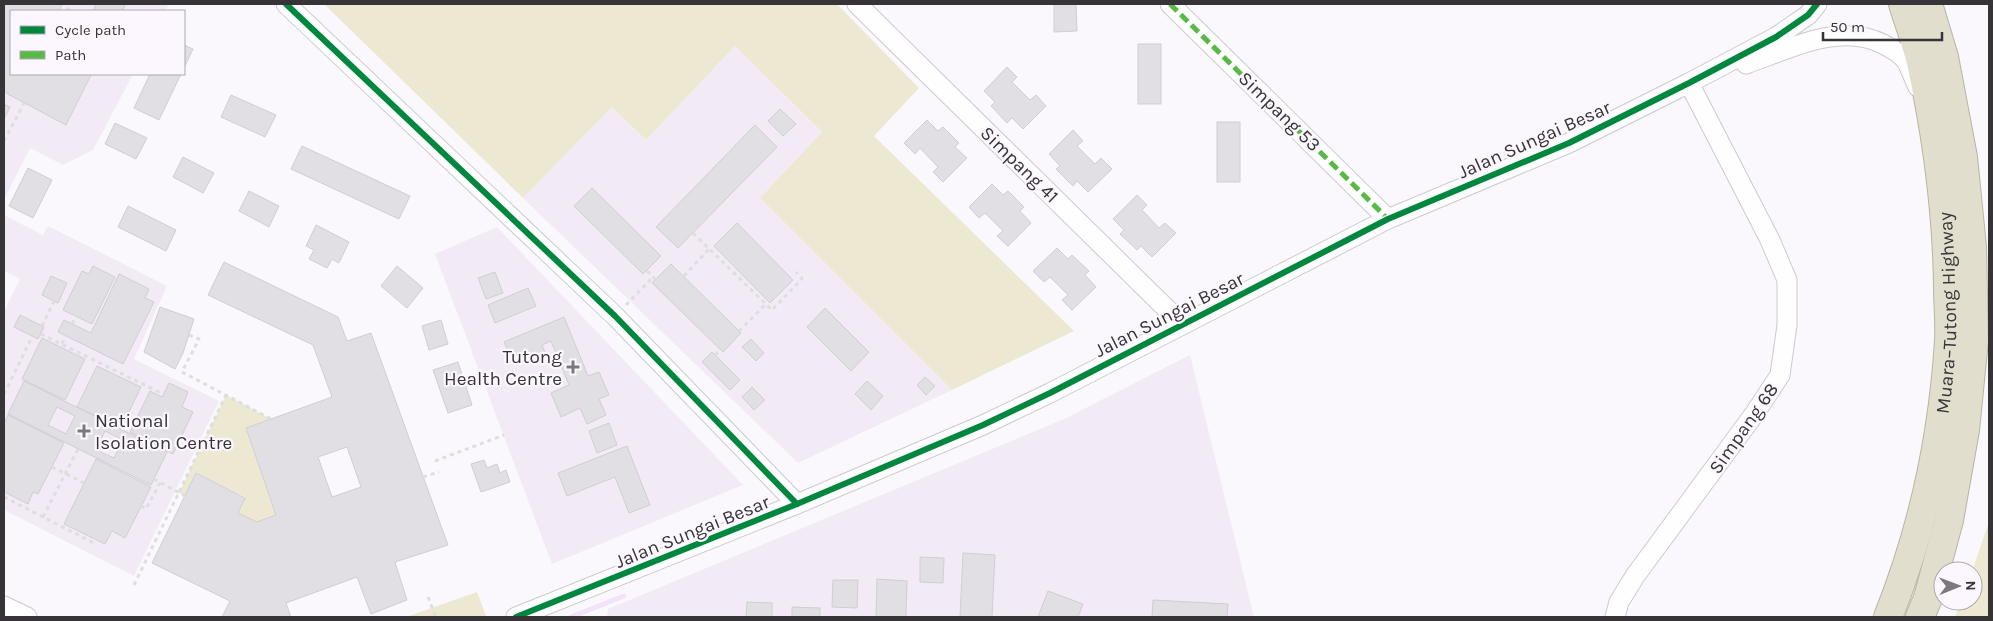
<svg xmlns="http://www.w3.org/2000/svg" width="1993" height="621" font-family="Karla,sans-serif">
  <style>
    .built { fill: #f2ebf6 }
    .green { fill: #ece8d2 }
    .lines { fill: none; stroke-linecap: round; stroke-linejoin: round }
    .stream { stroke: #f2e2fc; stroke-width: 5 }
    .building { fill: #e1dfe3; stroke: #d0ced2; fill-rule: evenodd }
    .minor-casing { stroke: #cccace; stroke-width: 21 }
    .highway-casing { stroke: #b8b4a3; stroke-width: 30 }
    .path { stroke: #dedede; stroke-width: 3; stroke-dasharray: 4 4; stroke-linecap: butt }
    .minor { stroke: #fefeff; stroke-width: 19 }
    .highway { stroke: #e2decd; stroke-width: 28 }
    .quiet { stroke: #58b947; stroke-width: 5; stroke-dasharray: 10 5; stroke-linecap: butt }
    .cycleway-casing { stroke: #fcf7fe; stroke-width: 9 }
    .cycleway { stroke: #00873e; stroke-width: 6 }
    .poi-dot { fill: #7b797c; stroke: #fcf7fe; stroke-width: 2 }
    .labels { text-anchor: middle; stroke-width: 4.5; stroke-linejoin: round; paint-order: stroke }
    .street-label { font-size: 19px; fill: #363437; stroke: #fcf7fe }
    .poi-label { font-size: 19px; fill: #363437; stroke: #fcf7fe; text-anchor: end }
  </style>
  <rect width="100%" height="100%" fill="#fbf8fd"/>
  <g class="built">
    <polygon points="4,4 169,4 165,11 11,11 11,74 133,74 93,150 63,165 30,148 4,200"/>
    <polygon points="735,46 822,132 760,198 952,390 798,463 523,198 612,107 646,140"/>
    <polygon points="4,215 43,235 48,226 167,286 134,359 219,401 134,576 4,510 4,311 20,279 4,271"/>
    <polygon points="497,227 743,485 552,564 435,254"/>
    <polygon points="1190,355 1254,617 607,617 608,609 1064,419"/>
  </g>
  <g class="green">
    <polygon points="324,4 837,4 919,88 874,136 1074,331 952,390 760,198 822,132 735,46 646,140 612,107 523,198"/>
    <polygon points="226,395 271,419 246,428 276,515 257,522 238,513 245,497 196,473 185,496 179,493"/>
    <polygon points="1989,522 1989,617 1955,617 1961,601 1973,601 1972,571"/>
    <polygon points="477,592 486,616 483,617 406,617"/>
  </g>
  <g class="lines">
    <polyline class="stream" points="571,617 624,596"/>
  </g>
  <g class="building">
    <polygon points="4,4 62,4 59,11 11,11 11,74 88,74 91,75 66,125 4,92"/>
    <polygon points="96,4 126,4 122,11 93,11"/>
    <polygon points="1054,4 1076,4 1077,31 1054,32"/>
    <rect x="1138" y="44" width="23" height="60"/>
    <polygon points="184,45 193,49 184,68"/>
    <polygon points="1007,67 1017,77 1012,82 1030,100 1036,95 1046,106 1023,129 1012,118 1007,123 991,106 995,102 984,91"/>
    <polygon points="150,74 181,74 159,120 134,108"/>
    <polygon points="231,95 276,115 265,137 221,117"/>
    <polygon points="4,104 10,107 4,119"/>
    <polygon points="780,109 796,124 783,136 768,121"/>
    <polygon points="927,120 938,131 943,127 959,143 955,147 967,158 943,182 933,172 938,167 920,148 915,154 904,143"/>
    <rect x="1217" y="122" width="23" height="60"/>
    <polygon points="115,123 147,138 136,159 105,144"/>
    <polygon points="755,125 777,147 678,248 656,227"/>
    <polygon points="1073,130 1083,141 1077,146 1095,164 1101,158 1112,169 1088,192 1077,181 1073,186 1056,169 1060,166 1049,154"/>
    <polygon points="302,146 410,196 399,219 291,169"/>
    <polygon points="183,157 214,173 203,193 173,177"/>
    <polygon points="28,168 52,180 33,218 9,206"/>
    <polygon points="992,184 1003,195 1008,191 1024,207 1020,211 1031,223 1008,246 997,236 1003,231 985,213 979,218 969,207"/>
    <polygon points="592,188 661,256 643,274 574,206"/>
    <polygon points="249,191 279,206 269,227 239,211"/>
    <polygon points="1137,195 1147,205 1142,210 1159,228 1165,223 1176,233 1152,257 1141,246 1137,250 1120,234 1124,230 1113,219"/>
    <polygon points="128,206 176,230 166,251 118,227"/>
    <polygon points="737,223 793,280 770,303 714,246"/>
    <polygon points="316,225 349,242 339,263 332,259 327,268 309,259 314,250 306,246"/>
    <polygon points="1057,248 1068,259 1072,255 1089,271 1085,275 1096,287 1072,310 1062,300 1068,295 1050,277 1044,282 1033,271"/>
    <path d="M224,262L338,317L347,341L371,333L448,545L395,562L407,600L371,614L357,577L286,603L291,617H222L230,601L152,563L196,473L245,498L238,513L257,522L276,515L246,428L332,397L313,345L208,295ZM347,447L361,487L332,497L318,457Z"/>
    <polygon points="671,264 741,333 723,352 652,283"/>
    <polygon points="93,266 115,277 92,324 63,310 82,271 89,274"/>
    <polygon points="397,266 423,288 407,308 381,286"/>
    <polygon points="495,272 503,293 486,299 478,278"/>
    <polygon points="119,274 149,289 145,298 154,302 123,364 58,332 64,320 91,333"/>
    <polygon points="51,276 67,283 58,303 42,295"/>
    <polygon points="528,288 536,306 495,323 488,305"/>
    <polygon points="160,307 194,319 183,353 175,369 144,352"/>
    <polygon points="825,308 869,352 851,371 807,327"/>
    <polygon points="20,315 44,327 38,339 14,327"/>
    <polygon points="564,317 588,376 599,372 609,395 599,399 606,415 587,424 580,408 561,417 551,393 569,385 551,341 542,345 547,357 532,363 527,352 511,358 504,342"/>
    <polygon points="441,320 448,344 429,350 422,326"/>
    <polygon points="42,338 85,359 65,400 22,379"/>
    <polygon points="751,339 764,353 756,361 742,347"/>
    <polygon points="712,352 740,380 730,390 702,362"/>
    <polygon points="458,362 472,405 448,413 433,370"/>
    <polygon points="97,366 141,387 121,428 77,407"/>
    <polygon points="925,377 935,386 926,395 917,385"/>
    <path d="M24,381L167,452L151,485L8,414ZM57,407L75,416L66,434L48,425ZM105,431L123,440L114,458L96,450Z"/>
    <polygon points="867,381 883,396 871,410 855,394"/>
    <polygon points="169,383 188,392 182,407 193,412 173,454 130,432 150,391 162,397"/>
    <polygon points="752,387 765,400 754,410 742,397"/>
    <polygon points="8,415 64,443 38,494 33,492 28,504 4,492 4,424"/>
    <polygon points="609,423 617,445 597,453 589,431"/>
    <polygon points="627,446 650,505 629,513 615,477 567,496 558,473"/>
    <polygon points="96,459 151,487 125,538 112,531 105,544 64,524"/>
    <polygon points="484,460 487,468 497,464 500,473 506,470 510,482 481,492 471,464"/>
    <polygon points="963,553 995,555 992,617 960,617"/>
    <polygon points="920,557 944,558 943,583 920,582"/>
    <polygon points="877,579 907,581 906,617 876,617"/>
    <polygon points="833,580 858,580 857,608 832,607"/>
    <polygon points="1048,591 1083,604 1078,617 1038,617"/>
    <polygon points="1153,600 1228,604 1227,617 1152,617"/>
    <polygon points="747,602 772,603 772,617 746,617"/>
    <polygon points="792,607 820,608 820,617 792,617"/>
  </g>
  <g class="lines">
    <g class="minor-casing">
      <g id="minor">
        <polyline points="286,4 615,316 797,504"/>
        <polyline points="857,4 1182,324"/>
        <polyline points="1170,4 1388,219"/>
        <path d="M1746,64C1789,49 1839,22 1883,44C1891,48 1902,54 1907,62C1911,70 1914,79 1918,87"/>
        <polyline points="4,606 27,617"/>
        <polyline points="516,617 797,504 983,425 1050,393 1388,219 1569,143 1689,83 1776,37 1808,15 1817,4"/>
        <polyline points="1615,617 1619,602 1635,576 1755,413 1780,375 1787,325 1787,280 1770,240 1689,83"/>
      </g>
    </g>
    <g class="highway-casing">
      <g id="highway">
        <path id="s1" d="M1888,617C1923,530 1943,435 1949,341C1950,323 1948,305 1948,287C1947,212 1937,136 1921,62C1916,42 1909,23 1903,4"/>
        <polyline points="1920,617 1928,598 1949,520 1965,430 1974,340 1972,247 1963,157 1944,57 1928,4"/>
      </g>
    </g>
    <g class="path">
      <polyline points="67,11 71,4"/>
      <polyline points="4,141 24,103"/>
      <polyline points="693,233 772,310 802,279 796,272"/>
      <polyline points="647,271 656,280"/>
      <polyline points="684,276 709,249"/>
      <polyline points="626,305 653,277"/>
      <polyline points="72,324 76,316"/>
      <polyline points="42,326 54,301"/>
      <polyline points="739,331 766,304"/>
      <polyline points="41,334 163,394"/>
      <polyline points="189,335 199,339 182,372 271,419"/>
      <polyline points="62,344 66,336"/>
      <polyline points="715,355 720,350"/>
      <polyline points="4,394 32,337"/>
      <polyline points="435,461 504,435"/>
      <polyline points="52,467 84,483"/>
      <polyline points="423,477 439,472"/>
      <polyline points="154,479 185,496"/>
      <polyline points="4,497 92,542 94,539"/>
      <polyline points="141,506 146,509 160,483"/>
      <polyline points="43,517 78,449"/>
      <polyline points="134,585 226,395"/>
      <polyline points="428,597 436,617"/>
    </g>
    <use href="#minor" class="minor"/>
    <use href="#highway" class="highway"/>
    <polyline class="quiet" points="1170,4 1388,219"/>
    <g class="cycleway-casing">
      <g id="cycleway">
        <polyline points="286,4 615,316 797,504"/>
        <polyline points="516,617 797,504 983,425 1050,393 1388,219 1569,143 1689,83 1776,37 1808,15 1817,4"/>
      </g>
    </g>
    <use href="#cycleway" class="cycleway"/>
  </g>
  <g class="poi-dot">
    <path d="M570.5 359.5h5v5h5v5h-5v5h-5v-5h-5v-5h5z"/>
    <path d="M81.5 423.5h5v5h5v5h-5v5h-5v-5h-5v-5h5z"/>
  </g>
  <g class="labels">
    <g class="street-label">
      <text transform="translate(1280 111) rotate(44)" y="7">Simpang 53</text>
      <text transform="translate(1534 139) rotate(-24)" y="7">Jalan Sungai Besar</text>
      <text transform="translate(1020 164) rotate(44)" y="7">Simpang 41</text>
      <text dy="7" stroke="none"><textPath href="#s1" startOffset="312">Muara–Tutong Highway</textPath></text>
      <text transform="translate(1169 314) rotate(-27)" y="7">Jalan Sungai Besar</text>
      <text transform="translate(1743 428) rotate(-55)" y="7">Simpang 68</text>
      <text transform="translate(692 531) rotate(-22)" y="7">Jalan Sungai Besar</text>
    </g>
    <g class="poi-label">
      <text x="562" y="363">Tutong<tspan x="562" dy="22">Health Centre</tspan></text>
      <text x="95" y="427" text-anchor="start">National<tspan x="95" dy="22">Isolation Centre</tspan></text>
    </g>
  </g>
  <rect width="1993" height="621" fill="none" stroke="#363437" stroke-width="10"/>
  <rect x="10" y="10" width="175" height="65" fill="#fcf7fe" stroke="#ada9ae"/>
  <rect x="20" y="26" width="25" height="8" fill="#00873e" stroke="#ada9ae"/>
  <text x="55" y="35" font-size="15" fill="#363437">Cycle path</text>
  <rect x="20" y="51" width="25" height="8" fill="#58b947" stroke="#ada9ae"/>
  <text x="55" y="60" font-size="15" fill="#363437">Path</text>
  <g transform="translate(1958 586) rotate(89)"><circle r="24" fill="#fcf7fe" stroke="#ada9ae"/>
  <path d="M0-4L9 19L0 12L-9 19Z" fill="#7b797c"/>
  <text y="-8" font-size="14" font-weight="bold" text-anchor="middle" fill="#363437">N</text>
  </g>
  <path d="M1823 32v8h119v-8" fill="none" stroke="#363437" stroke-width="2.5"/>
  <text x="1830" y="32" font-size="15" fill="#363437" stroke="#fcf7fe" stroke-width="4" paint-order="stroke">50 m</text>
</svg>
